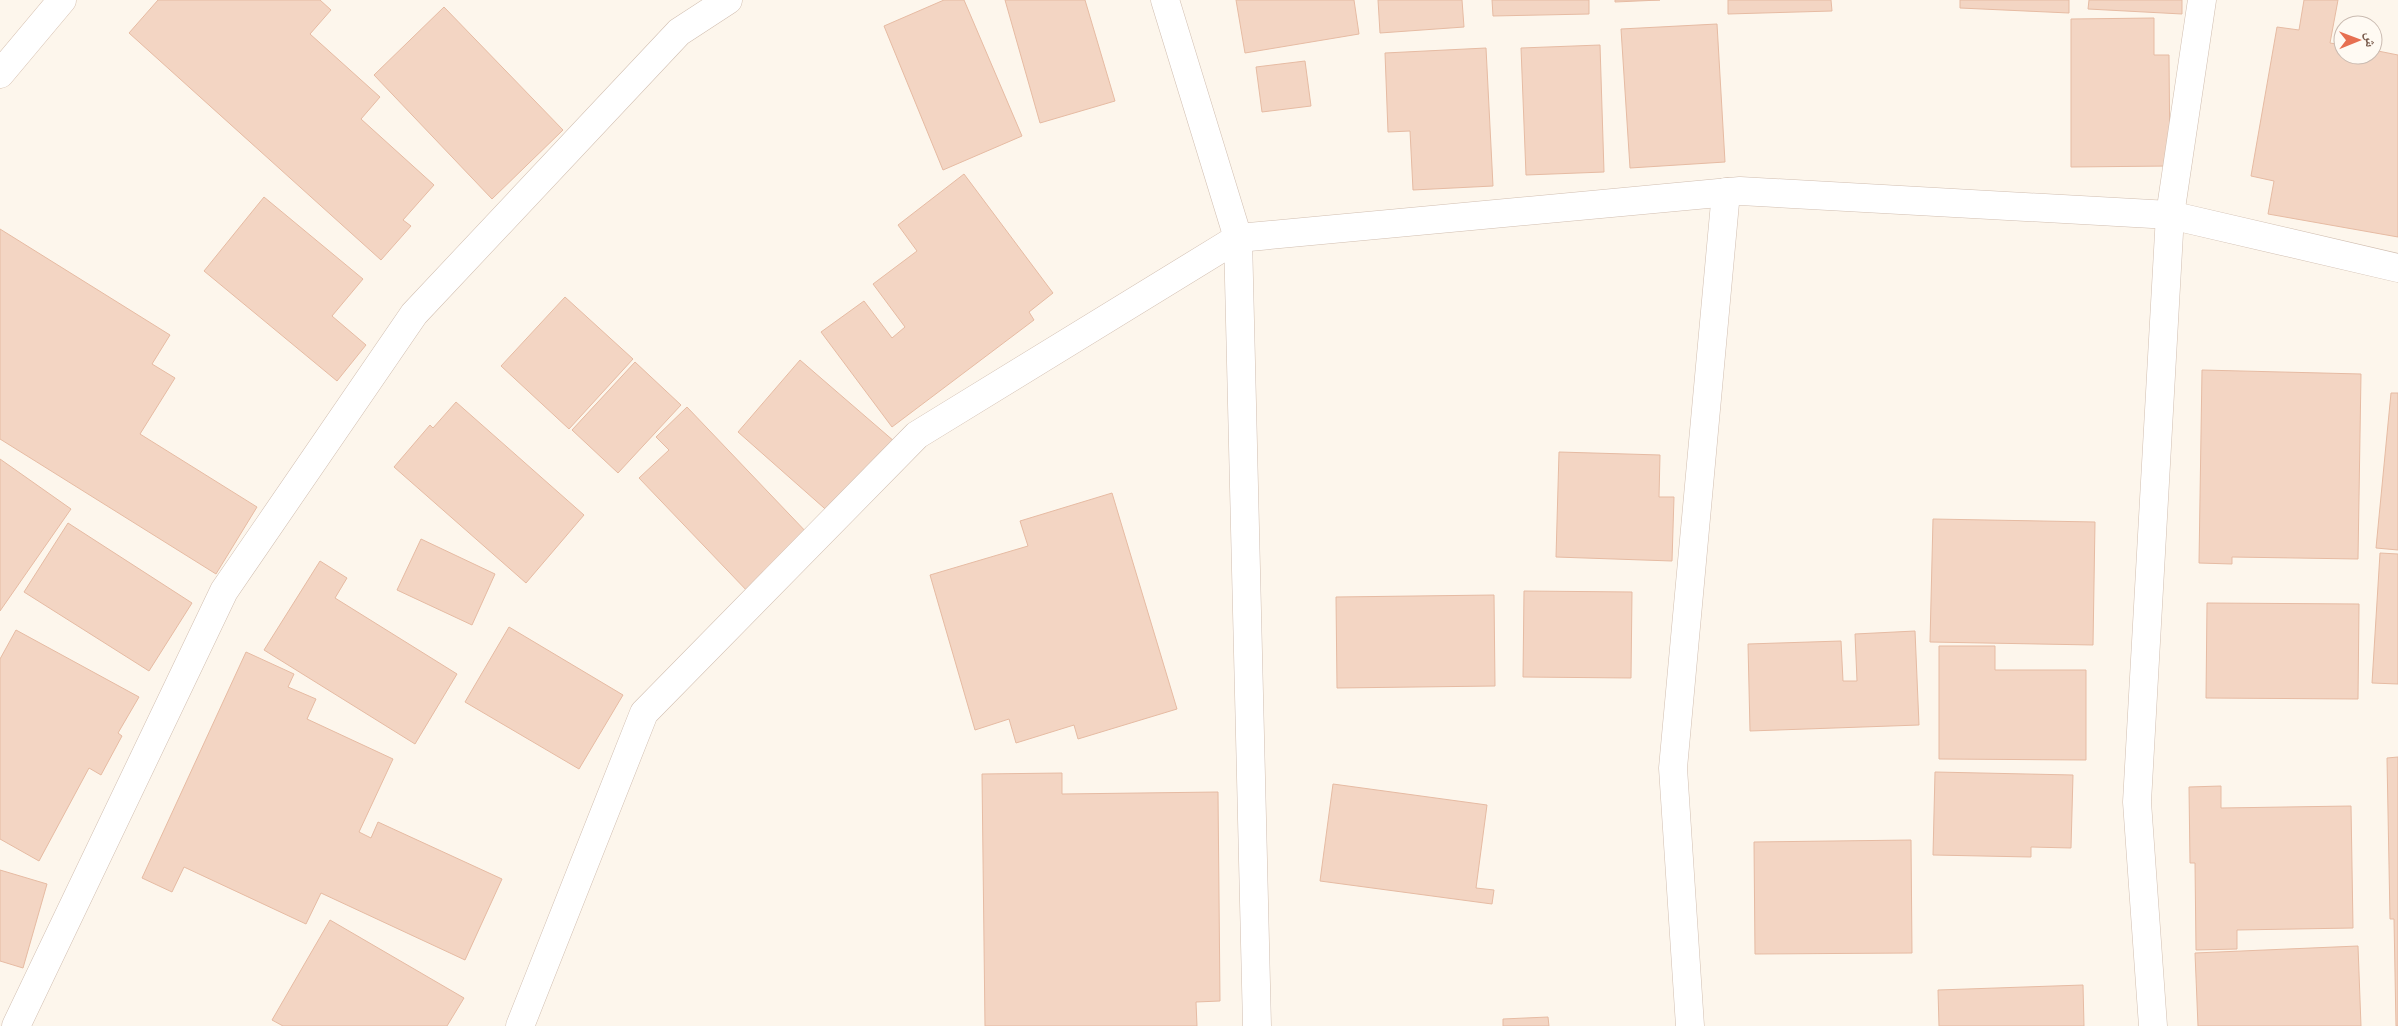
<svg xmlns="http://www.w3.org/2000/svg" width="2398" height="1026" font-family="Arial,'Noto Naskh Arabic',sans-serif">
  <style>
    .building { fill: #f3d5c3; stroke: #e6bba3 }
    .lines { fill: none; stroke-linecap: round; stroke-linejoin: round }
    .minor-casing { stroke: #d1beb0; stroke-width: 29 }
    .secondary-casing { stroke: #d6c0b0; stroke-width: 29 }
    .minor { stroke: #fff; stroke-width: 28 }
    .secondary { stroke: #fff; stroke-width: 28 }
  </style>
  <rect width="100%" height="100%" fill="#fdf6ec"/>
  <g class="building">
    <polygon points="158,0 320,0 331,10 310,34 380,97 361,119 434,185 403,220 411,226 381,260 129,33"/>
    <polygon points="944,0 964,0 1022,136 943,170 884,26"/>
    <polygon points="1005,0 1085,0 1115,101 1040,123"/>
    <polygon points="1236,0 1354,0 1359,34 1245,53"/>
    <polygon points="1378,0 1462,0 1464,27 1380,33"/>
    <polygon points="1492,0 1589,0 1589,14 1493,16"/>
    <polygon points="1615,0 1660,0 1615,2"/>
    <polygon points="1728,0 1831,0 1832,11 1728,14"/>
    <polygon points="1960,0 2069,0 2069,13 1960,8"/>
    <polygon points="2089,0 2182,0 2182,14 2088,9"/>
    <polygon points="2304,0 2338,0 2330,43 2343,45 2343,55 2373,55 2373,50 2398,55 2398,237 2268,214 2274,181 2251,176 2277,27 2299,30"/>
    <polygon points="444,7 563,130 492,199 374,75"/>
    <polygon points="2154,18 2154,55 2169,55 2170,166 2071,167 2071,19"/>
    <polygon points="1717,24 1725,162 1630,168 1621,29"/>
    <polygon points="1600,45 1604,172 1526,175 1521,48"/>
    <polygon points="1486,48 1493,186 1413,190 1410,131 1388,132 1385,53"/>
    <polygon points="1305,61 1311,106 1262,112 1256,67"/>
    <polygon points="964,174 1053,293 1029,312 1034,320 892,427 821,332 864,301 892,338 905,327 873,284 917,251 898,225"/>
    <polygon points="264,197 363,279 332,316 366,345 337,381 204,271"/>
    <polygon points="0,229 170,335 152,364 175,378 140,434 257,507 216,574 0,439"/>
    <polygon points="565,297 633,359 569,429 501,366"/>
    <polygon points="800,360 895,442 832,515 738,432"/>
    <polygon points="635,362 681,405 618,473 572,430"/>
    <polygon points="2202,370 2361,374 2358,559 2232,557 2232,564 2199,563"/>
    <polygon points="2391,393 2398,393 2398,550 2376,548"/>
    <polygon points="456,402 584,515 526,583 394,467 430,425 433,428"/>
    <polygon points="687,407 810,536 750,594 639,478 669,450 656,437"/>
    <polygon points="1559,452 1660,455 1659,497 1674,497 1672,561 1556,557"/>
    <polygon points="0,459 71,509 0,611"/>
    <polygon points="1112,493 1177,709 1078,739 1074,725 1016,743 1009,719 975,730 930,575 1028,546 1020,521"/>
    <polygon points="1933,519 2095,522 2093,645 1930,642"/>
    <polygon points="68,523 192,603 149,671 24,592"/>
    <polygon points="421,539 495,574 472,625 397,590"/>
    <polygon points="2380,553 2398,554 2398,684 2372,683"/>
    <polygon points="320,561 347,578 335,598 457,674 415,744 264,650"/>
    <polygon points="1524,591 1632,592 1631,678 1523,677"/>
    <polygon points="1494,595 1495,686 1337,688 1336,597"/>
    <polygon points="2207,603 2359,604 2358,699 2206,698"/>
    <polygon points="509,627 623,695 579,769 465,702"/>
    <polygon points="16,630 139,697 118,733 122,736 101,775 89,768 39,861 0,839 0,659"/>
    <polygon points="1915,631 1919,725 1750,731 1748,644 1841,641 1843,681 1857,681 1855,634"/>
    <polygon points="1939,646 1995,646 1995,670 2086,670 2086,760 1939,759"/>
    <polygon points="246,652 294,674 288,687 316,699 307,719 393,759 359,832 371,838 378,822 502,879 465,960 321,893 306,924 184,867 172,892 142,878"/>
    <polygon points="2398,757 2398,1026 2396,1026 2394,919 2390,919 2387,758"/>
    <polygon points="1935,772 2073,775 2071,848 2031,847 2031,857 1933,855"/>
    <polygon points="1062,773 1062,794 1218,792 1220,1001 1196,1002 1197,1026 985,1026 982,774"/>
    <polygon points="1333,784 1487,805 1476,888 1494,890 1492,904 1320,881"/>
    <polygon points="2221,786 2221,808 2351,806 2353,928 2237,930 2237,949 2196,950 2195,863 2190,863 2189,787"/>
    <polygon points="1911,840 1912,953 1755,954 1754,842"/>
    <polygon points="0,870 47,884 23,968 0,961"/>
    <polygon points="330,920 464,998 447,1026 283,1026 272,1020"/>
    <polygon points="2358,946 2361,1026 2198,1026 2195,953"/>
    <polygon points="2083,985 2084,1026 1939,1026 1938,990"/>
    <polygon points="1548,1017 1549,1026 1503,1026 1503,1019"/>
  </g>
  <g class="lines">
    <g class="minor-casing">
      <g id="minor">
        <polyline points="1165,0 1238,238 1257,1026"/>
        <polyline points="16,1026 224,591 414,314 679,32 728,0"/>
        <polyline points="520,1026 644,713 917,435 1238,238 1740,191 2170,215 2398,268"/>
        <polyline points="1690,1026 1673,768 1726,192"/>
        <polyline points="2153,1026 2137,802 2170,215 2202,0"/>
      </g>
    </g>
    <g class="secondary-casing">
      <polyline id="secondary" points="0,74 62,0"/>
    </g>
    <use href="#minor" class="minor"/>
    <use href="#secondary" class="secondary"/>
  </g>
  <g transform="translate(2358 40) rotate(89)"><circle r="24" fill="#fffaf3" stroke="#cabbb1"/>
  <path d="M0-4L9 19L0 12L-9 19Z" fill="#e76f51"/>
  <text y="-8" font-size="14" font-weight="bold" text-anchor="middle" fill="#7a5c4d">ش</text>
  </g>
</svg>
